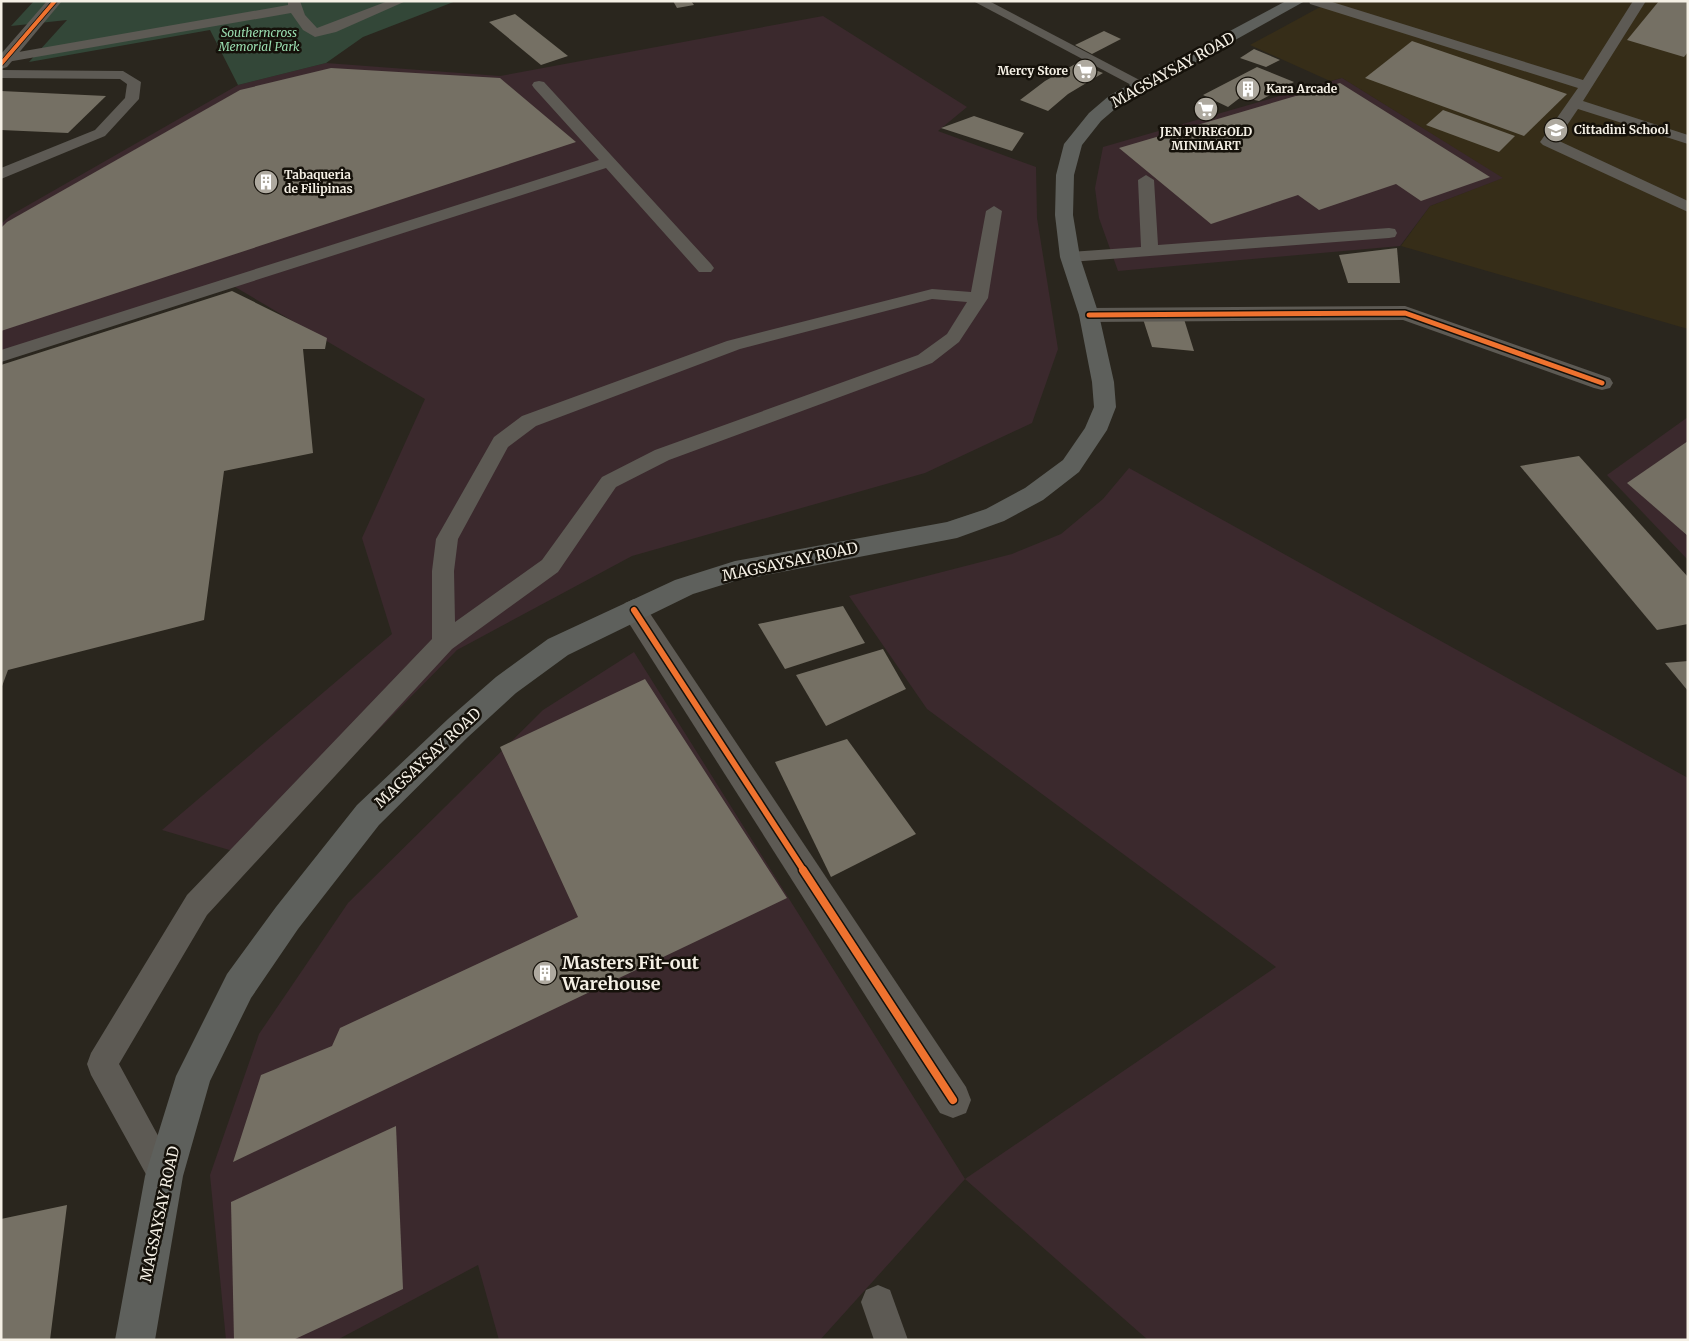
<svg xmlns="http://www.w3.org/2000/svg" width="1689" height="1341" font-family="Merriweather,serif">
  <style>
    .built { fill: #362d18 }
    .industrial { fill: #3b292d }
    .green { fill: #334738 }
    .building { fill: #757064 }
    .lines { fill: none; stroke-linecap: round; stroke-linejoin: round }
    .service { fill: #5d5a54; fill-rule: evenodd }
    .minor { fill: #5d5a54; fill-rule: evenodd }
    .secondary { fill: #5e605c; fill-rule: evenodd }
    .cycleway-far3-casing { stroke: #15110a; stroke-width: 5.5 }
    .cycleway-far2-casing { stroke: #15110a; stroke-width: 8 }
    .cycleway-far1-casing { stroke: #15110a; stroke-width: 9 }
    .cycleway-casing { stroke: #15110a; stroke-width: 11 }
    .cycleway-far3 { stroke: #ef722f; stroke-width: 4 }
    .cycleway-far2 { stroke: #ef722f; stroke-width: 5 }
    .cycleway-far1 { stroke: #ef722f; stroke-width: 6 }
    .cycleway { stroke: #ef722f; stroke-width: 8 }
    .labels { text-anchor: middle; stroke-width: 5; stroke-linejoin: round; paint-order: stroke }
    .far-park-label { font-size: 12px; font-style: italic; fill: #99dcaf; stroke: #15110a }
    .far-poi-label { font-size: 12px; font-weight: bold; fill: #f5f0e5; stroke: #15110a; text-anchor: start }
    .street-label { font-size: 15px; fill: #f5f0e5; stroke: #15110a }
    .near-poi-label { font-size: 18px; font-weight: bold; fill: #f5f0e5; stroke: #15110a; text-anchor: start }
  </style>
  <rect width="100%" height="100%" fill="#2a261e"/>
  <polygon class="built" points="1331,1 1688,1 1688,329 1401,246 1430,206 1502,178 1342,78 1330,81 1250,45"/>
  <g class="industrial">
    <polygon points="823,16 967,107 938,131 1036,167 1037,218 1058,349 1032,423 925,473 632,556 457,650 253,857 162,830 392,634 362,538 425,399 230,284 1,359 1,224 11,215 238,85 326,63 500,76"/>
    <polygon points="1342,78 1503,178 1430,206 1400,246 1118,271 1099,218 1095,188 1103,147"/>
    <polygon points="1688,417 1688,560 1607,475"/>
    <polygon points="1129,468 1688,778 1688,1340 1148,1340 965,1179 820,1340 499,1340 478,1265 337,1340 226,1340 210,1175 259,1034 348,903 543,710 634,652 965,1179 1276,967 927,709 849,596 1012,554 1061,534 1103,499"/>
  </g>
  <polygon class="green" points="34,1 456,1 363,37 326,63 238,85 210,30 29,62 67,20 11,26"/>
  <g class="building">
    <polygon points="673,1 691,1 694,5 677,8"/>
    <polygon points="1659,1 1688,2 1688,52 1684,57 1627,40"/>
    <polygon points="515,14 568,56 541,65 489,22"/>
    <polygon points="1104,31 1121,39 1092,54 1075,45"/>
    <polygon points="1412,41 1567,94 1524,136 1365,78"/>
    <polygon points="1254,49 1280,60 1266,67 1240,58"/>
    <polygon points="1077,63 1103,73 1068,94 1048,111 1020,100 1045,81"/>
    <polygon points="1257,67 1294,82 1259,101 1241,97 1228,107 1203,95"/>
    <polygon points="331,68 500,78 576,142 1,331 1,228 7,222 240,90"/>
    <polygon points="1340,83 1490,177 1421,201 1396,184 1319,210 1298,195 1211,224 1119,148"/>
    <polygon points="1,91 106,96 68,133 1,130"/>
    <polygon points="1443,110 1515,136 1499,152 1426,125"/>
    <polygon points="974,116 1024,133 1012,151 941,128"/>
    <polygon points="1397,248 1400,283 1348,283 1339,255"/>
    <polygon points="232,291 327,338 325,349 303,349 313,453 224,471 204,620 8,670 1,689 1,365"/>
    <polygon points="1143,319 1184,319 1194,351 1152,347"/>
    <polygon points="1688,441 1688,536 1627,483"/>
    <polygon points="1579,456 1688,577 1688,624 1657,630 1520,466"/>
    <polygon points="843,606 865,643 785,669 758,624"/>
    <polygon points="883,649 906,689 826,726 796,675"/>
    <polygon points="1688,661 1688,691 1665,663"/>
    <polygon points="645,679 787,898 233,1162 261,1075 332,1046 340,1028 578,917 500,747"/>
    <polygon points="847,739 916,834 831,877 775,762"/>
    <polygon points="396,1126 403,1289 293,1340 234,1340 231,1202"/>
    <polygon points="67,1205 50,1340 1,1340 1,1219"/>
  </g>
  <g class="lines">
    <g class="service">
      <polygon points="288,1 300,1 305,15 317,28 388,1 406,1 336,32 315,37 303,30 291,13 7,62 1,60 2,55 7,54 288,5"/>
      <polygon points="973,1 989,1 1149,85 1147,88 1137,88"/>
      <polygon points="1309,1 1329,1 1583,80 1633,1 1646,1 1583,101 1688,135 1688,144 1578,109 1557,140 1688,201 1688,212 1543,145 1540,142 1578,88 1310,4"/>
      <polygon points="1,70 123,71 141,82 139,99 105,136 1,179 1,168 95,130 125,98 127,84 120,79 1,78"/>
      <polygon points="539,81 544,82 711,264 714,268 711,272 699,272 606,168 1,362 1,350 599,160 534,88 532,85 534,82"/>
      <polygon points="1146,175 1154,180 1158,245 1389,228 1395,229 1397,233 1395,237 1389,238 1070,262 1064,261 1062,257 1064,253 1070,252 1141,247 1138,180"/>
      <path d="M994,206L1002,211L988,298L959,342L932,363L669,460L616,487L558,572L452,649L207,915L119,1064L180,1176L175,1187L164,1192L153,1187L91,1075L87,1064L91,1053L187,895L432,639V571L436,539L494,437L522,416L727,341L932,289L971,292L986,211ZM932,299L967,302L947,334L918,355L655,450L602,477L542,560L455,622L454,571L458,539L508,447L536,426L740,349Z"/>
      <polygon points="878,1285 890,1290 908,1340 874,1340 861,1302 866,1290"/>
    </g>
    <g class="minor">
      <polygon points="47,1 62,1 7,67 1,69 1,54"/>
      <polygon points="1405,306 1610,378 1613,383 1610,388 1602,390 1594,388 1403,320 1089,322 1082,320 1079,315 1082,310 1089,308"/>
      <polygon points="634,599 643,603 966,1087 971,1100 966,1113 953,1118 940,1113 625,617 621,610 625,603"/>
    </g>
    <polygon class="secondary" points="1286,1 1305,1 1122,103 1101,121 1082,145 1074,175 1073,215 1080,257 1099,315 1114,382 1116,407 1107,430 1079,472 1043,500 1004,521 957,538 735,581 693,594 568,655 516,693 468,737 379,825 298,929 251,998 210,1081 183,1176 155,1340 115,1340 145,1176 176,1076 227,974 276,907 357,805 448,719 496,677 548,639 675,580 735,561 947,522 986,509 1025,488 1063,460 1085,428 1094,407 1092,382 1079,315 1060,257 1055,215 1056,175 1064,144 1089,113 1110,95"/>
    <g class="cycleway-far3-casing">
      <polyline id="cycleway-far3" points="1,64 55,1"/>
    </g>
    <g class="cycleway-far2-casing">
      <polyline id="cycleway-far2" points="1089,315 1405,313 1602,383"/>
    </g>
    <g class="cycleway-far1-casing">
      <polyline id="cycleway-far1" points="634,610 804,871"/>
    </g>
    <g class="cycleway-casing">
      <polyline id="cycleway" points="803,870 953,1100"/>
    </g>
    <use href="#cycleway-far3" class="cycleway-far3"/>
    <use href="#cycleway-far2" class="cycleway-far2"/>
    <use href="#cycleway-far1" class="cycleway-far1"/>
    <use href="#cycleway" class="cycleway"/>
  </g>
  <defs>
    <g id="supermarket-disc" transform="scale(1.25)"><circle r="9.5" fill="#aea99f" stroke="#15110a"/><path d="M-6-5.5h2.5l.6 2H6L4.5 2H-2.5L-4.4-4H-6ZM-1.5 3.2a1.3 1.3 0 1 0 .1 0ZM3 3.2a1.3 1.3 0 1 0 .1 0Z" fill="#fff"/></g>
    <g id="building-disc" transform="scale(1.25)"><circle r="9.5" fill="#aea99f" stroke="#15110a"/><path d="M-4-6H4V6H1V3H-1V6H-4ZM-2.5-4.3h1.7v1.8h-1.7ZM.8-4.3h1.7v1.8H.8ZM-2.5-1h1.7V.8h-1.7ZM.8-1h1.7V.8H.8Z" fill="#fff"/></g>
    <g id="school-disc" transform="scale(1.25)"><circle r="9.5" fill="#aea99f" stroke="#15110a"/><path d="M0-5L7-2L0 1L-7-2ZM-4 1L0 2.5L4 1V4Q0 6-4 4Z" fill="#fff"/></g>
  </defs>
  <g fill-rule="evenodd">
    <use href="#supermarket-disc" x="1085" y="71"/>
    <use href="#building-disc" x="1248" y="89"/>
    <use href="#supermarket-disc" x="1206" y="109"/>
    <use href="#school-disc" x="1556" y="130"/>
    <use href="#building-disc" x="266" y="182"/>
    <use href="#building-disc" x="545" y="973"/>
  </g>
  <g class="labels">
    <g class="far-park-label">
      <text x="259" y="37">Southerncross<tspan x="259" dy="14">Memorial Park</tspan></text>
    </g>
    <g class="far-poi-label">
      <text x="1068" y="75" text-anchor="end">Mercy Store</text>
      <text x="1266" y="93">Kara Arcade</text>
      <text x="1574" y="134">Cittadini School</text>
      <text x="1206" y="136" text-anchor="middle">JEN PUREGOLD<tspan x="1206" dy="14">MINIMART</tspan></text>
      <text x="284" y="179">Tabaqueria<tspan x="284" dy="14">de Filipinas</tspan></text>
    </g>
    <g class="street-label">
      <text transform="translate(1173 70) rotate(-29)" y="5">MAGSAYSAY ROAD</text>
      <text transform="translate(790 562) rotate(-12)" y="5">MAGSAYSAY ROAD</text>
      <text transform="translate(428 758) rotate(-43)" y="5">MAGSAYSAY ROAD</text>
      <text transform="translate(160 1214) rotate(-78)" y="5">MAGSAYSAY ROAD</text>
    </g>
    <g class="near-poi-label">
      <text x="562" y="969">Masters Fit-out<tspan x="562" dy="21">Warehouse</tspan></text>
    </g>
  </g>
  <rect width="1689" height="1341" fill="none" stroke="#f5f0e5" stroke-width="5"/>
</svg>
